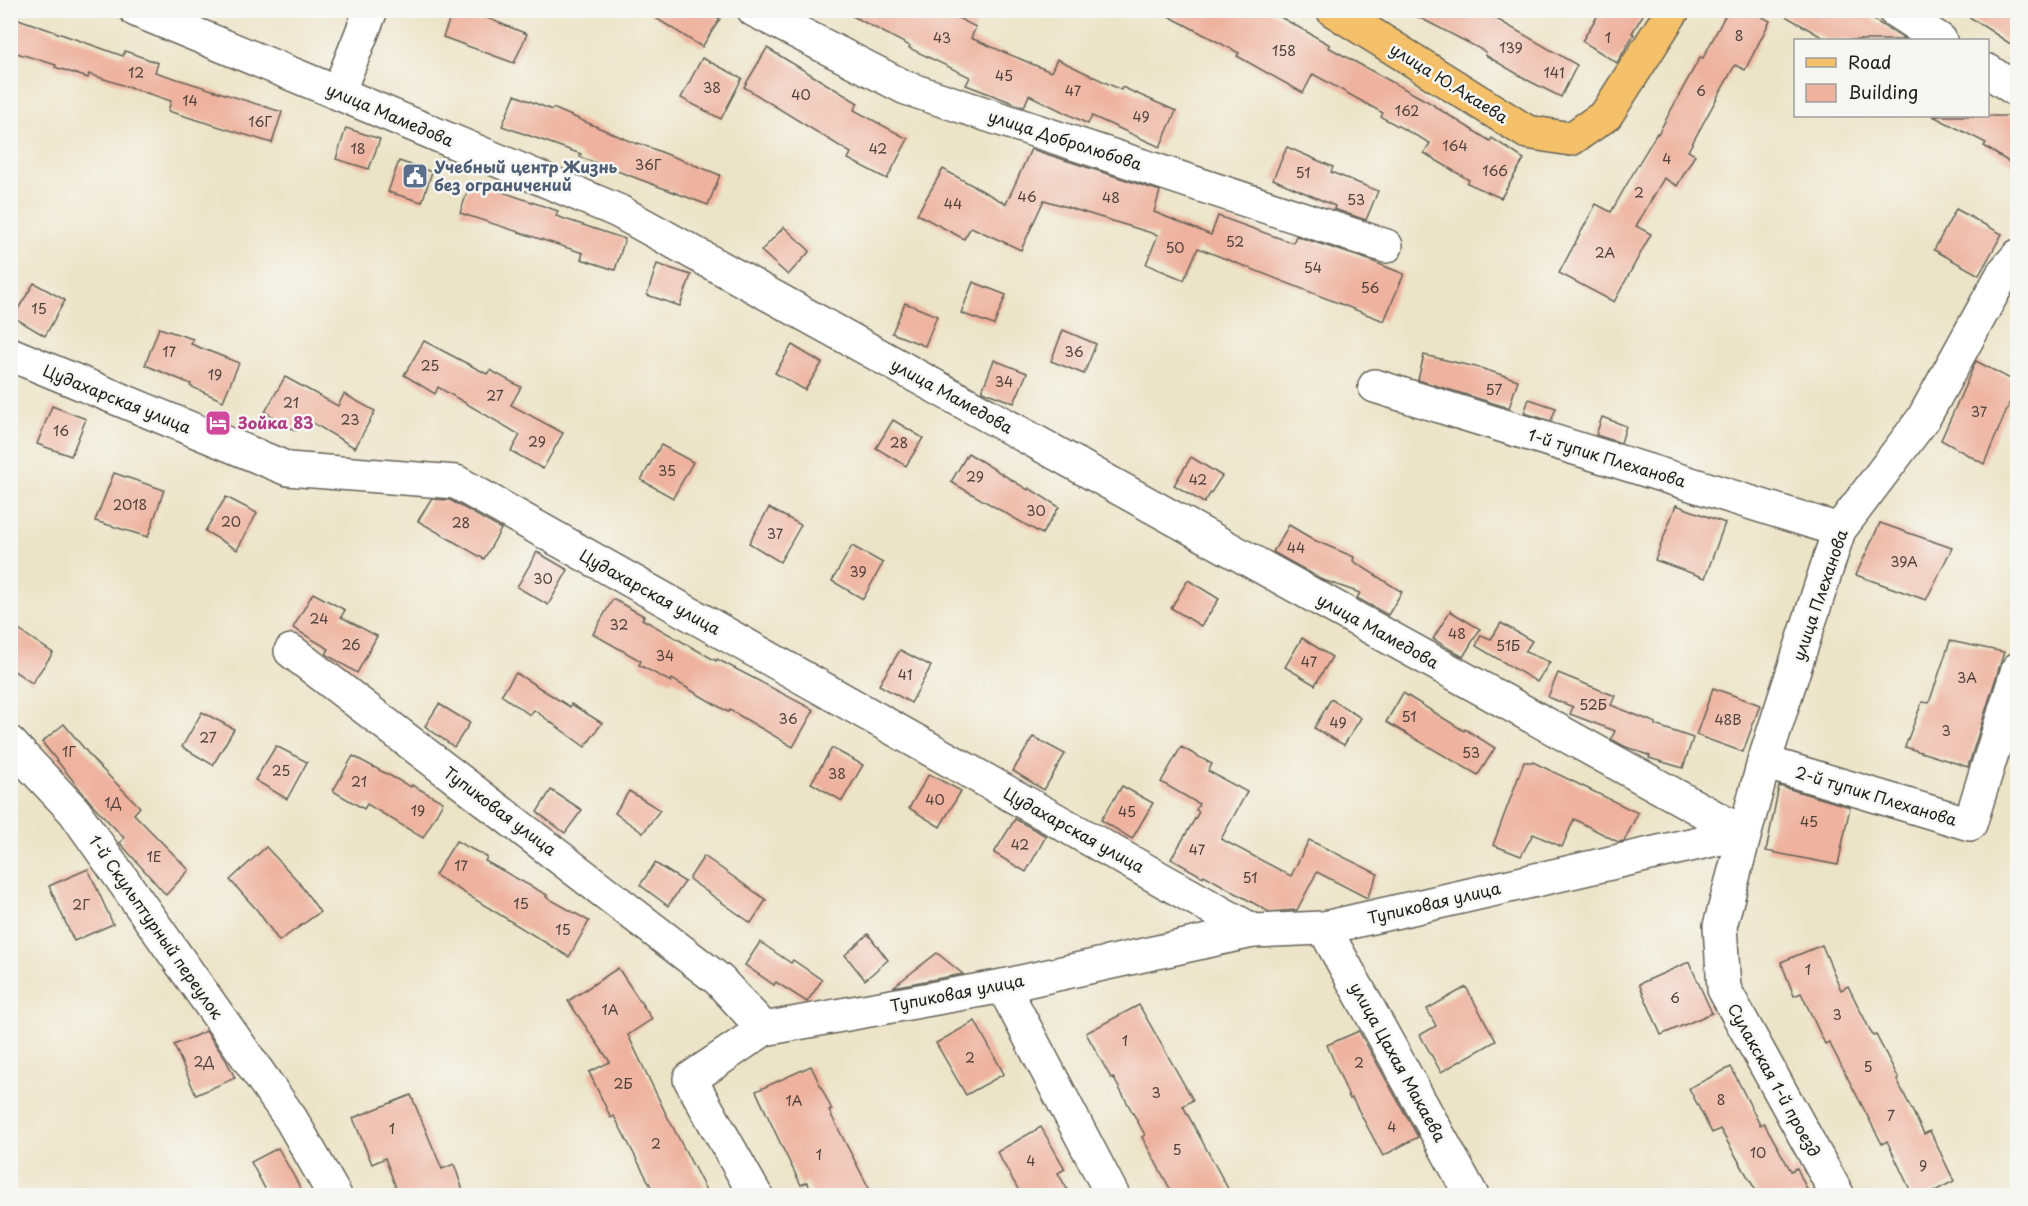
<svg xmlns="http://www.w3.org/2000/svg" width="2028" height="1206" font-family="'Playpen Sans',sans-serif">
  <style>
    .building { fill: #eeb29e }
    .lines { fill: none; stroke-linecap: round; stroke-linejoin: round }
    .minor-casing { stroke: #656258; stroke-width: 36 }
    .major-casing { stroke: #656258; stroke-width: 36 }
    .minor { stroke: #fff; stroke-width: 33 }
    .major { stroke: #f4c16a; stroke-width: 33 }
    .labels { text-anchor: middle; stroke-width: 5; stroke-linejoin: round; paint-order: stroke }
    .number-label { font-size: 14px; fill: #50423c }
    .street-label { font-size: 16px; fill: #1c1c1c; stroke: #f6f6f2 }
    .service-label { font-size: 16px; font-weight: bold; fill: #4e5e75; stroke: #f6f6f2; text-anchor: start }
    .hotel-label { font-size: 16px; font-weight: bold; fill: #b23c85; stroke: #f6f6f2; text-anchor: start }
  </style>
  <rect width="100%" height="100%" fill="#f6f6f2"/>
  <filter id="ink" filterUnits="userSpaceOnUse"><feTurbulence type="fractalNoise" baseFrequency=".0167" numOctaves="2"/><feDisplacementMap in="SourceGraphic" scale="12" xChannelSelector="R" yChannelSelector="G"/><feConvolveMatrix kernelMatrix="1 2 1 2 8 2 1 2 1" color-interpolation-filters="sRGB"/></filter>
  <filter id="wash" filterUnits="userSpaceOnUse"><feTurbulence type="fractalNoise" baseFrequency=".008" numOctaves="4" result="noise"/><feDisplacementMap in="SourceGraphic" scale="24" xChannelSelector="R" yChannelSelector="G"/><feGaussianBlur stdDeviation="1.35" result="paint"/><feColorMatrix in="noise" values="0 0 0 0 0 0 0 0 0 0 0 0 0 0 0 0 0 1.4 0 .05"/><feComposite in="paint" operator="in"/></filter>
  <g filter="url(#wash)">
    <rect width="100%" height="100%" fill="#ece4c7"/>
    <g id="blocks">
      <g class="building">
        <polygon points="453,10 467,10 527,34 514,63 443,37"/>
        <polygon points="643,10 705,10 720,19 702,47"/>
        <polygon points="841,10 942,10 976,27 971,38 1051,72 1057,59 1121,90 1122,87 1176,111 1160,147 1092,116 1088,124 1029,95 1024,107 966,85 970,77 909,48 910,46"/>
        <polygon points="1157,10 1268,10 1330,45 1328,47 1434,105 1434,106 1490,141 1492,138 1524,159 1501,198 1467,183 1469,180 1424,153 1430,143 1381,117 1383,113 1313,74 1303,93 1237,56 1239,53"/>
        <polygon points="1405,10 1481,10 1577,65 1561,97 1531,82 1485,55 1486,52"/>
        <polygon points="1601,10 1646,10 1632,33 1634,34 1617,63 1582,41"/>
        <polygon points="1728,10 1750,10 1770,21 1745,70 1735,65 1688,151 1695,155 1677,186 1664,178 1636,226 1651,234 1614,302 1559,273 1596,204 1611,212 1639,163 1657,133 1658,134 1700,57 1703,58"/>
        <polygon points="1775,10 1858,10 1906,40 1827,40"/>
        <polygon points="1959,10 2018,10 2018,49"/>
        <polygon points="10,16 123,56 125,51 158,63 155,72 282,112 272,143 168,111 171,101 89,74 88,78 55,67 56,65 10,51"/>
        <polygon points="767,48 858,103 854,110 908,139 887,179 848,159 851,153 744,87"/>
        <polygon points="702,58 742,78 721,119 681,98"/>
        <polygon points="515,95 552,110 553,108 637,144 638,143 720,175 708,205 580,157 581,154 502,126"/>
        <polygon points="1933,116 2018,116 2018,168 1984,146 1986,143"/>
        <polygon points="346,128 380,139 369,169 336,159"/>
        <polygon points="1287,147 1333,167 1331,172 1378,191 1366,220 1334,209 1335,206 1273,179"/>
        <polygon points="1031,149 1160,191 1154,212 1211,235 1218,216 1293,243 1296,236 1369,260 1404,274 1384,321 1198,248 1184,280 1146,264 1158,235 1044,200 1021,250 971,227 964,239 917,214 943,169 1006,204"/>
        <polygon points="399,161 432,172 422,202 388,192"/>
        <polygon points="470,184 479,184 558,211 556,216 625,239 615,270 581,259 583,253 460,213"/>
        <polygon points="1956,209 2002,234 1979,275 1934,250"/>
        <polygon points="784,227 810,251 788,275 761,251"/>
        <polygon points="657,264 691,275 680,306 647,295"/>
        <polygon points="973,282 1006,295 994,325 961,313"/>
        <polygon points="34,283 65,300 45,336 13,317"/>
        <polygon points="905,303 937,316 925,346 892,333"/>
        <polygon points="159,328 193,339 191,344 239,363 223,401 190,386 191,384 145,365"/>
        <polygon points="1063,330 1096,344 1084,374 1051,361"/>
        <polygon points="424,341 487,374 490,370 521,387 511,405 563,433 543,469 511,451 520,435 438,387 435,394 404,375"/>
        <polygon points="792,345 822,363 805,390 775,373"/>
        <polygon points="1424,355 1480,368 1518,380 1509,408 1418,380"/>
        <polygon points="994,360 1027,373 1014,403 982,391"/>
        <polygon points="1976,361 2018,383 1984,464 1941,440"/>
        <polygon points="285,377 338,406 344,394 375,411 355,448 303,417 296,431 265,412"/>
        <polygon points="1529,399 1556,408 1551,421 1524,413"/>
        <polygon points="52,406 86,419 71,456 37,444"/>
        <polygon points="1602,417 1626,426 1621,443 1596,435"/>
        <polygon points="893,420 923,438 906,466 876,448"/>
        <polygon points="661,445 693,462 673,498 641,480"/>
        <polygon points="968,453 1028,490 1029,488 1059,507 1042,534 951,482"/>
        <polygon points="1191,457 1222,476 1204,503 1174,485"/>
        <polygon points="114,473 164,490 148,537 95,521"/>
        <polygon points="226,497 257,513 237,550 205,531"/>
        <polygon points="431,499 450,500 501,529 484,559 418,521"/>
        <polygon points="1676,505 1725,523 1705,578 1655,560"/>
        <polygon points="769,508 801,525 780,562 749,543"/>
        <polygon points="1880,523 1952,548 1926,600 1856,575"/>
        <polygon points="1289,525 1316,541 1354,557 1353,561 1402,592 1388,615 1357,598 1360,593 1323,580 1273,552"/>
        <polygon points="852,546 883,563 863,599 832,581"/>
        <polygon points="537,552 568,570 548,605 517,587"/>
        <polygon points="1188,580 1219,599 1201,626 1171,608"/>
        <polygon points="313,593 345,610 341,617 377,636 357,673 326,654 329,649 293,628"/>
        <polygon points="613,599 644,616 642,619 716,661 717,659 814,710 793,747 730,710 728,712 672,679 671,682 639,665 641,661 593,634"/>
        <polygon points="1450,611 1480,629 1463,657 1433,639"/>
        <polygon points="1501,623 1532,641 1525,652 1550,662 1537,682 1476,646 1481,635 1491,639"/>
        <polygon points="10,624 53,653 32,683 10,668"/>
        <polygon points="1302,638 1332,657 1315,685 1285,667"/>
        <polygon points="1950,641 2004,652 1968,767 1905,747 1922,702 1929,703"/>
        <polygon points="900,650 931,666 911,703 879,685"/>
        <polygon points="516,673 570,707 571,704 602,723 585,747 534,710 530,715 501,695"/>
        <polygon points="1558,673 1615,696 1611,705 1656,723 1655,725 1693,738 1683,768 1649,758 1650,756 1624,746 1611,739 1615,731 1570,714 1573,707 1548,697"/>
        <polygon points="1713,688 1760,705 1743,752 1696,735"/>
        <polygon points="1403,693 1464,731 1465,729 1495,748 1478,775 1386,722"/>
        <polygon points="1331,699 1361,718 1344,745 1314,728"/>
        <polygon points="439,704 470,723 454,747 425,726"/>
        <polygon points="202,712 234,729 213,765 182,747"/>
        <polygon points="64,724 96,763 140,807 134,814 189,870 166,895 120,843 124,838 91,803 42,742"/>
        <polygon points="1033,737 1065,754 1044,790 1013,771"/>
        <polygon points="276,746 307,762 287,799 255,780"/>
        <polygon points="1181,747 1212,764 1208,771 1247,792 1221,839 1291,876 1309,840 1378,874 1367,898 1317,872 1297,910 1269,912 1204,875 1203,877 1171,859 1199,812 1196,810 1199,804 1161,782"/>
        <polygon points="832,748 863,765 842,801 811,783"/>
        <polygon points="353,756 411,787 412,785 443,802 423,838 367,804 364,809 333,791"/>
        <polygon points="1524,762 1533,762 1638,813 1624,841 1618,842 1574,819 1562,847 1533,834 1521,856 1493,845"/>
        <polygon points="929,774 961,791 940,827 909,808"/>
        <polygon points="1122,786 1153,803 1132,839 1101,820"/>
        <polygon points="1779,786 1850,807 1838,865 1766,851"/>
        <polygon points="551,790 582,810 565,833 537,812"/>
        <polygon points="629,791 660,810 643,833 615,813"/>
        <polygon points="1015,819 1046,836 1026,872 994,853"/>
        <polygon points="456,841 487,857 485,861 547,895 546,897 589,921 569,957 435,875"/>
        <polygon points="266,847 297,880 320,912 279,941 257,910 230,880"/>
        <polygon points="704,856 766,900 751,923 689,879"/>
        <polygon points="655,863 685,882 668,906 640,885"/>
        <polygon points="88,869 113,924 74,941 49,886"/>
        <polygon points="868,934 888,960 865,980 845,955"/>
        <polygon points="760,942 791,963 793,960 822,980 807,1002 776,982 774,985 745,965"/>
        <polygon points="1822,945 1841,990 1848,986 1873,1036 1876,1035 1899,1079 1897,1080 1924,1134 1930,1131 1954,1181 1925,1196 1913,1196 1887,1141 1882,1144 1829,1042 1825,1044 1801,993 1794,996 1781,962"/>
        <polygon points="937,953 963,974 893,987"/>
        <polygon points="1689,962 1712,1013 1661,1035 1639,984"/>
        <polygon points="618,968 652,1019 628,1035 666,1114 709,1196 656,1196 614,1116 611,1118 589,1072 610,1062 568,1001"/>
        <polygon points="1466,987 1496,1041 1441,1072 1420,1035 1436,1026 1427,1009"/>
        <polygon points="1139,1005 1193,1100 1183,1106 1232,1196 1174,1196 1142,1137 1145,1135 1113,1077 1111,1078 1086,1033"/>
        <polygon points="975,1021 1004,1074 966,1095 936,1043"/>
        <polygon points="206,1031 226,1060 235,1078 196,1095 174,1045"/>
        <polygon points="1359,1031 1418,1137 1383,1156 1352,1098 1350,1099 1327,1045"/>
        <polygon points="811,1066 832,1110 829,1111 873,1196 814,1196 807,1182 801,1185 784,1151 756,1091"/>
        <polygon points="1731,1067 1760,1125 1764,1123 1791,1171 1797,1168 1810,1196 1759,1196 1720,1129 1712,1133 1689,1088"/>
        <polygon points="411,1095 442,1169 454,1164 465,1196 399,1196 385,1158 372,1164 353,1118"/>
        <polygon points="1041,1127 1065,1169 1058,1173 1071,1196 1022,1196 997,1152"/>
        <polygon points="278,1148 301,1189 290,1196 269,1196 251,1162"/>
      </g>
    </g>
  </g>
  <g filter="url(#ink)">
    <use href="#blocks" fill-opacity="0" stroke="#656258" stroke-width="1.5"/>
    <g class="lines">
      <g class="minor-casing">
        <g id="minor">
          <polyline points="136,10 338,93 618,211 1743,833"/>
          <polyline points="754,10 906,88 1386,246"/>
          <polyline points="1894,10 1940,40"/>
          <polyline points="1988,71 2018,91"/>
          <polyline points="338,93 371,10"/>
          <polyline points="10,354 288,469 456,482 1253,931"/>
          <polyline points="1375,386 1839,530"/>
          <polyline points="291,651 719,980 764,1029 1003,986 1253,931 1324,928 1743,833"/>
          <polyline points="10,743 74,811 291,1119 335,1196"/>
          <polyline points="1764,762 1970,824 2018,669"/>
          <polyline points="1324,928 1472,1196"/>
          <polyline points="1003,986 1113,1196"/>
          <polyline points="756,1196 690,1079 764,1029"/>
          <polyline points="1838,1196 1724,989 1720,926 1764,762 1839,530 1923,419 2004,272 2018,256"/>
        </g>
      </g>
      <g class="major-casing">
        <polyline id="major" points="1333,10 1527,132 1571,139 1606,115 1673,10"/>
      </g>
      <use href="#minor" class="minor"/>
      <use href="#major" class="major"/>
    </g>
  </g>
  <defs>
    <g id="civic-square" transform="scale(1.35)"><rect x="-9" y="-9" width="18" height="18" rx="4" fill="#5c6f8a" stroke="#f6f6f2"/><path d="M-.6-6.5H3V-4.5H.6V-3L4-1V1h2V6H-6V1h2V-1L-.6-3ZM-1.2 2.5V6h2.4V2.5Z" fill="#fff"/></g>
    <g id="hotel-square" transform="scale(1.35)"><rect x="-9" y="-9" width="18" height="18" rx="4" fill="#d1479c" stroke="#f6f6f2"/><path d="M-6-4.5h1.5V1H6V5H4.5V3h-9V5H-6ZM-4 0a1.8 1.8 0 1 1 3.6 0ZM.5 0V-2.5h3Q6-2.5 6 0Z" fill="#fff"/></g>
  </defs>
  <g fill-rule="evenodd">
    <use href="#civic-square" x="415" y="176"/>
    <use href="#hotel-square" x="218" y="423"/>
  </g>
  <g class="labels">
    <g class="number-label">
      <text x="1739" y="41">8</text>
      <text x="942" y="43">43</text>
      <text x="1608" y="43">1</text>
      <text x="1511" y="53">139</text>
      <text x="1284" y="56">158</text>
      <text x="136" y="78">12</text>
      <text x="1554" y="78">141</text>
      <text x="1004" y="81">45</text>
      <text x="712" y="93">38</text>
      <text x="1073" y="96">47</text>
      <text x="1701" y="96">6</text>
      <text x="801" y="100">40</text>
      <text x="190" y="106">14</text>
      <text x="1407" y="116">162</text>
      <text x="1141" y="122">49</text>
      <text x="260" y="127">16Г</text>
      <text x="1455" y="151">164</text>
      <text x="358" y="154">18</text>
      <text x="878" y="154">42</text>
      <text x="1667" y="164">4</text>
      <text x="648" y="170">36Г</text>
      <text x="1495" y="176">166</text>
      <text x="1303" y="178">51</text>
      <text x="1639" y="198">2</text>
      <text x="1027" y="202">46</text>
      <text x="1111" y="203">48</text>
      <text x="1356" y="205">53</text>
      <text x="953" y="209">44</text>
      <text x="1235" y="247">52</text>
      <text x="1175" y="253">50</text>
      <text x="1605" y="258">2А</text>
      <text x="1313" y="273">54</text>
      <text x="1370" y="293">56</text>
      <text x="39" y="314">15</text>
      <text x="169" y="357">17</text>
      <text x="1074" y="357">36</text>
      <text x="430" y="371">25</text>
      <text x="215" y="380">19</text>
      <text x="1004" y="387">34</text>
      <text x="1494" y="395">57</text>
      <text x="495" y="401">27</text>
      <text x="291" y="408">21</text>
      <text x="1979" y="417">37</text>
      <text x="350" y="425">23</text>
      <text x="61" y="436">16</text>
      <text x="537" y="447">29</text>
      <text x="899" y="448">28</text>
      <text x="667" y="476">35</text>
      <text x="975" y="482">29</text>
      <text x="1198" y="485">42</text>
      <text x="130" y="510">2018</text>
      <text x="1036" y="516">30</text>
      <text x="231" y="527">20</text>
      <text x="461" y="528">28</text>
      <text x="775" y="539">37</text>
      <text x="1296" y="553">44</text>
      <text x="1904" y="567">39А</text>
      <text x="858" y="577">39</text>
      <text x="543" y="584">30</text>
      <text x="319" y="624">24</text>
      <text x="619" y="630">32</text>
      <text x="1457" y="639">48</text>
      <text x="351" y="650">26</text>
      <text x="1508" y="651">51Б</text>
      <text x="665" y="661">34</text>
      <text x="1309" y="667">47</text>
      <text x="905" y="680">41</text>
      <text x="1967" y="683">3А</text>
      <text x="1593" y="710">52Б</text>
      <text x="1409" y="722">51</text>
      <text x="788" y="724">36</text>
      <text x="1728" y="725">48В</text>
      <text x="1338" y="728">49</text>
      <text x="1946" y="736">3</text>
      <text x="208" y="743">27</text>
      <text x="69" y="757">1Г</text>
      <text x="1471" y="758">53</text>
      <text x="281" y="776">25</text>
      <text x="837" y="779">38</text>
      <text x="359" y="787">21</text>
      <text x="935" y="805">40</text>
      <text x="113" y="808">1Д</text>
      <text x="418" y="816">19</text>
      <text x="1127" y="817">45</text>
      <text x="1809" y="827">45</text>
      <text x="1020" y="850">42</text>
      <text x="1197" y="855">47</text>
      <text x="154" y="862">1Е</text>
      <text x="461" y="871">17</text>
      <text x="1250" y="883">51</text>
      <text x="521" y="909">15</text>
      <text x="81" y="910">2Г</text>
      <text x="563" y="935">15</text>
      <text x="1808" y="975">1</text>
      <text x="1675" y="1003">6</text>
      <text x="610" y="1015">1А</text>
      <text x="1837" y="1020">3</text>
      <text x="1125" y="1046">1</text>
      <text x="970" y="1063">2</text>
      <text x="204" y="1067">2Д</text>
      <text x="1359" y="1068">2</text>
      <text x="1868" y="1072">5</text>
      <text x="623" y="1089">2Б</text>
      <text x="1156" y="1098">3</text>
      <text x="1721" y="1105">8</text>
      <text x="794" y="1106">1А</text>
      <text x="1891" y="1121">7</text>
      <text x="1392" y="1132">4</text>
      <text x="392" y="1134">1</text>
      <text x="656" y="1149">2</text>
      <text x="1177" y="1155">5</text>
      <text x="1758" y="1158">10</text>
      <text x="819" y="1160">1</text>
      <text x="1031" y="1166">4</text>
      <text x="1923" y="1171">9</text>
    </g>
    <g class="street-label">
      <text transform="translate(1449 83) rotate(32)" y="6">улица Ю.Акаева</text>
      <text transform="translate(390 115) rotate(23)" y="6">улица Мамедова</text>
      <text transform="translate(1065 140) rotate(18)" y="6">улица Добролюбова</text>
      <text transform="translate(952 396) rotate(29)" y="6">улица Мамедова</text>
      <text transform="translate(117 399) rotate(22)" y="6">Цудахарская улица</text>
      <text transform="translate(1607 458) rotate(17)" y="6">1-й тупик Плеханова</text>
      <text transform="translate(650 592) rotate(29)" y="6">Цудахарская улица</text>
      <text transform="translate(1820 595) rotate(-71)" y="6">улица Плеханова</text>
      <text transform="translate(1378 631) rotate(29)" y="6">улица Мамедова</text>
      <text transform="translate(1876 796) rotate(17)" y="6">2-й тупик Плеханова</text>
      <text transform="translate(500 811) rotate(37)" y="6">Тупиковая улица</text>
      <text transform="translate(1074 830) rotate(29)" y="6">Цудахарская улица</text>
      <text transform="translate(1434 903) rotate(-13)" y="6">Тупиковая улица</text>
      <text transform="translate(156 927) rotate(55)" y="6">1-й Скульптурный переулок</text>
      <text transform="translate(957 993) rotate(-11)" y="6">Тупиковая улица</text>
      <text transform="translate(1398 1062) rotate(61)" y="6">улица Цахая Макаева</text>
      <text transform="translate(1774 1080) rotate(61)" y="6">Сулакская 1-й проезд</text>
    </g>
    <g class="service-label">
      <text x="434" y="173">Учебный центр Жизнь<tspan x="434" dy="18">без ограничений</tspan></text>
    </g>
    <g class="hotel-label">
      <text x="238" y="429">Зойка 83</text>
    </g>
  </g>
  <rect width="2028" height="1206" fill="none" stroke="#f6f6f2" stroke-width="36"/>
  <rect x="1794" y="39" width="195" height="78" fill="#f6f6f2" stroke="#9f9f9c" stroke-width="1.5"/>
  <rect x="1806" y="58" width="30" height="9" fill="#f4c16a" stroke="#9f9f9c" stroke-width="1.5"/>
  <text x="1848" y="69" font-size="18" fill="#1c1c1c">Road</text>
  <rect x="1806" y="84" width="30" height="18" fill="#eeb29e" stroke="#9f9f9c" stroke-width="1.5"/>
  <text x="1848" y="99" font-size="18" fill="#1c1c1c">Building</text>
</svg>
